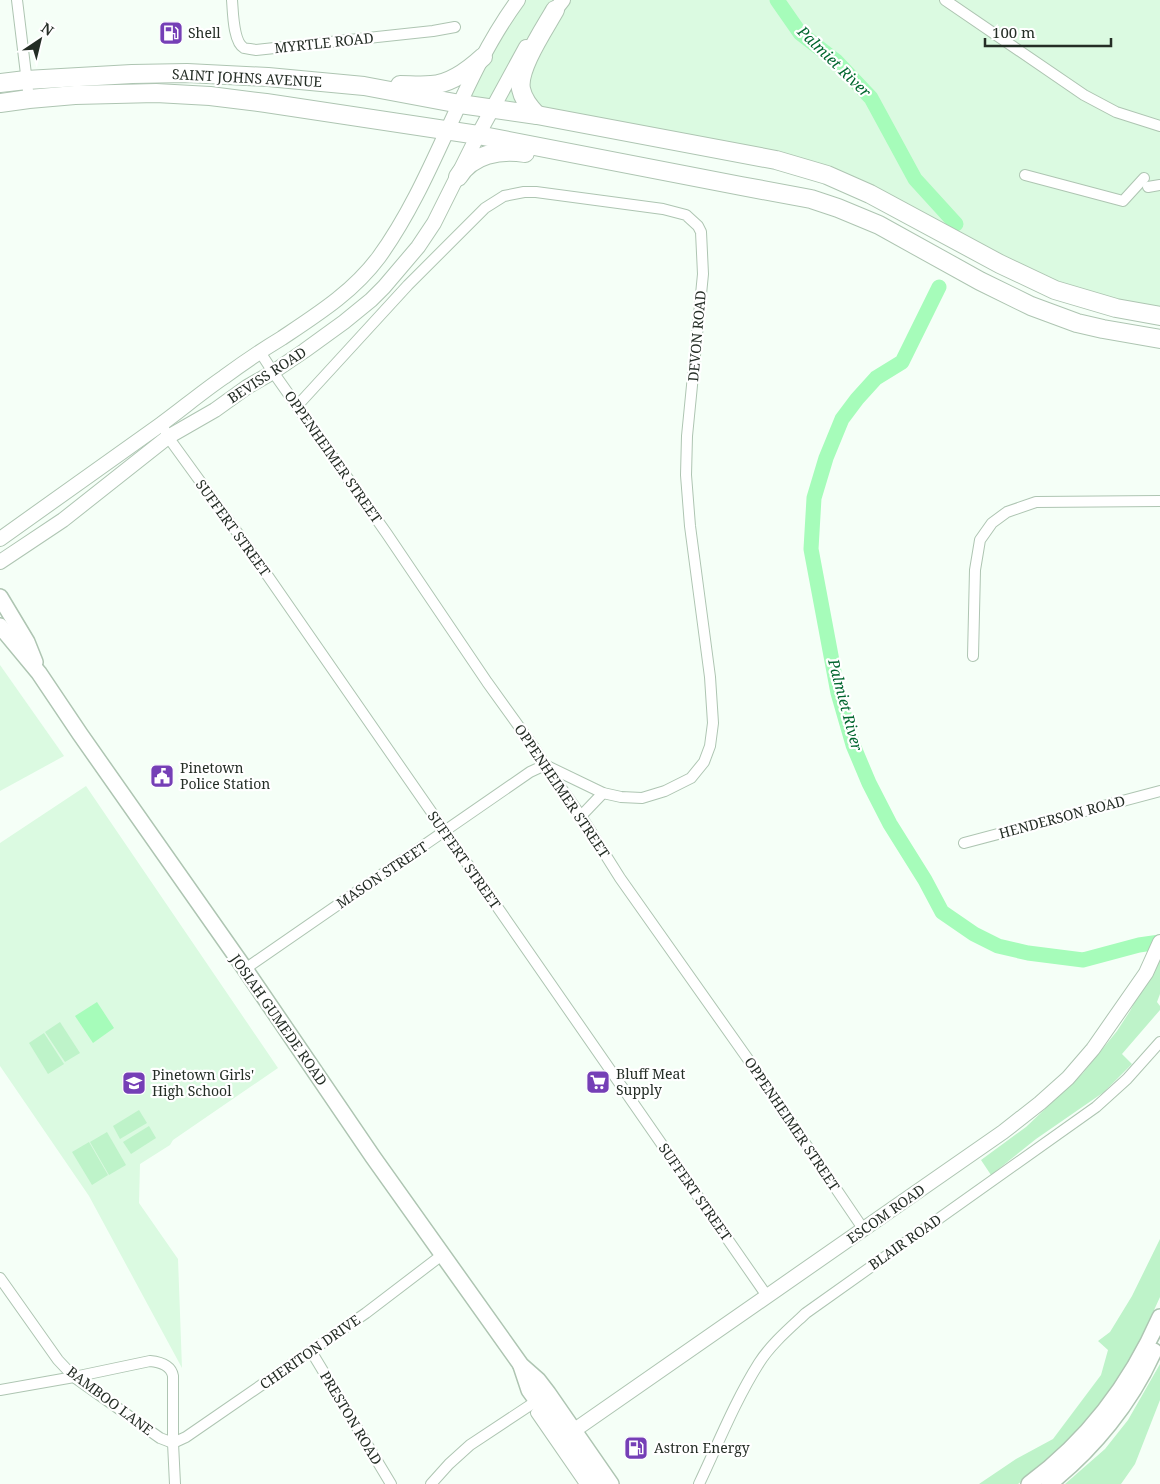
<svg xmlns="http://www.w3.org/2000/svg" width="1160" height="1484" font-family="'Noto Serif',serif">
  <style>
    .built { fill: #dbfae1 }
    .green { fill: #bef3c9 }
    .water { fill: #a6fcba }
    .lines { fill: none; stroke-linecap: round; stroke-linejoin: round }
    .river { stroke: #a6fcba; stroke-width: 15 }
    .street-casing { stroke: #aec5b2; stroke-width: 12 }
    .secondary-casing { stroke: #aec5b2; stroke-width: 16 }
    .primary-casing { stroke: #aec5b2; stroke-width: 18 }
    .highway-casing { stroke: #aec5b2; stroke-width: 20 }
    .street { stroke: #fff; stroke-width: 10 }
    .secondary { stroke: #fff; stroke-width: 14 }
    .primary { stroke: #fff; stroke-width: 15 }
    .highway { stroke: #fff; stroke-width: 18 }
    .labels { text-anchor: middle; stroke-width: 4.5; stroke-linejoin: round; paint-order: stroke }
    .poi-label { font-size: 14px; fill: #242d25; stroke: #fff; text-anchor: start }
    .street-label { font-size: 14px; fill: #242d25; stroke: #fff }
    .water-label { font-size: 15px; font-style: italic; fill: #00662e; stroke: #fff }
  </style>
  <rect width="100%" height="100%" fill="#f5fff7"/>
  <g class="built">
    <polygon points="518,0 1160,0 1160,315 1100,303 848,183 461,104"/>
    <polygon points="0,665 64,756 0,791"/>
    <polygon points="86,786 278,1068 173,1140 170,1145 140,1164 139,1203 178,1259 182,1368 89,1196 0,1066 0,843"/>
  </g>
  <g class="green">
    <polygon points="1160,955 1160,994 1157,1002 1160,1006 1160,1010 1122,1054 1132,1064 1104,1092 1036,1139 991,1175 981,1160 1026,1127 1083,1073 1117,1031 1130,1011"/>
    <polygon points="60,1022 80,1053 65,1062 45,1032"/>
    <polygon points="44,1033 64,1064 48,1074 29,1043"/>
    <polygon points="139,1110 147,1123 120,1139 113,1126"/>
    <polygon points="149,1126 156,1138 131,1154 123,1142"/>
    <polygon points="107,1132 126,1165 109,1175 90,1142"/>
    <polygon points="89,1142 108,1175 92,1185 72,1152"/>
    <polygon points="1160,1239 1160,1297 1135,1352 1108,1397 1077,1433 1049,1460 1018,1484 979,1484 1016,1459 1053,1439 1101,1375 1108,1350 1098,1341 1110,1332 1132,1296"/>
    <polygon points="1160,1364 1160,1400 1135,1464 1121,1484 1065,1484 1105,1449 1128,1420"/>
  </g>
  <polygon class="water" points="97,1002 114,1028 93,1043 75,1016"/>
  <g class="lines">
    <g class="river">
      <polyline points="777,0 800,33 836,61 871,98 915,179 956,224"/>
      <polyline points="939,287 902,362 876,378 857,399 842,419 826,458 814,498 811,549 838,693 853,745 869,783 890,824 925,880 942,912 974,934 998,946 1028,953 1083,960 1139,945 1160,942"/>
    </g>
    <g class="street-casing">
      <g id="street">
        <polyline points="17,0 29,99"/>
        <path d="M232,0C233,11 233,42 244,48C248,49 253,49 256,50L433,31L455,27"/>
        <polyline points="945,0 1084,95 1116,112 1160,126"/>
        <polyline points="1025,175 1123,201 1144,178"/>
        <polyline points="1148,187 1160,185"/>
        <polyline points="260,352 273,372 387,534 487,682 533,746 545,765 581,816 620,878 750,1062 864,1230"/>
        <polyline points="162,424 168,437 247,546 767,1296"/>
        <polyline points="973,656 975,570 980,540 992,523 1007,512 1036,502 1160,501"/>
        <polyline points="581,816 603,793"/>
        <polyline points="964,843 1160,791"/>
        <polyline points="245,969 530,772 545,765 603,793 621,797 642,798 665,791 691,778 704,762 710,746 713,723 710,677 690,526 686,475 687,436 703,274 701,232 698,226 686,215 663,209 536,192 524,192 504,196 485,208 408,285 297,406"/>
        <polyline points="0,1278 58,1360 74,1377 160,1438 173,1443"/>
        <polyline points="311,1351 391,1484"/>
        <path d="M0,1390L74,1377L150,1361C160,1362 171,1365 173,1376V1443L175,1484"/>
        <polyline points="536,1413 585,1484"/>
        <polyline points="173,1443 186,1437 366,1313 442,1255"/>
        <polyline points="431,1484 449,1464 470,1445 541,1398"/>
        <path d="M699,1484C718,1444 735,1401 759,1363C771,1344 790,1328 806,1313L1096,1107L1127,1079L1160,1042"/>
      </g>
    </g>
    <g class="secondary-casing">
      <g id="secondary">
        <polyline points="549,18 563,0"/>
        <path d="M0,539C53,501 107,463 160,425C182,409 202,392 224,377C243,363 262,350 282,338C318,314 353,292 379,257C436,178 460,79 518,0"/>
        <polyline points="0,562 63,520 168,437 215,410 247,387 273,372 304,351 344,322 371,300 384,287 418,247 434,223 478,135 526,47"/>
        <polyline points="566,1436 1003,1132 1040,1103 1068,1078 1093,1049 1146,973 1160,942"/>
      </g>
    </g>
    <g class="primary-casing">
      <g id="primary">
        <polyline points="0,597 27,642 35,662"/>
        <polyline points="0,626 39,673 80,734 245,969 373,1157 521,1365 538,1380 548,1393 611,1484"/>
        <polyline points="521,1366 529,1390 597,1484"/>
        <path d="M1029,1484C1087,1441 1131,1383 1160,1317"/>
        <path d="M1049,1484C1093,1449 1131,1403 1154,1351"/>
      </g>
    </g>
    <g class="highway-casing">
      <g id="highway">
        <polyline points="0,83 26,80 132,74 187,73 268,77 364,86 460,104 537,115 776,160 827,175 870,194 1000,264 1055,290 1116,308 1160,316"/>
        <path d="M400,85C410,85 421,86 431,85C450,84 470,69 483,57"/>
        <polyline points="0,103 29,99 75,95 156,93 210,96 266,103 478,135 741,186 811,199 838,208 879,225 980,281 1031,306 1077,323 1103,329 1160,339"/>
        <path d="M537,115C530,108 523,99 521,89C517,69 545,28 555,10"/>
        <path d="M458,177C472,154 500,149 525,153"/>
      </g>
    </g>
    <use href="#street" class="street"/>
    <use href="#secondary" class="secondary"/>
    <use href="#primary" class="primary"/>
    <use href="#highway" class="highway"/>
  </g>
  <defs>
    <g id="fuel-square" transform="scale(1.25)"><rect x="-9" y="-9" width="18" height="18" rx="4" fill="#753fb6" stroke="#fff"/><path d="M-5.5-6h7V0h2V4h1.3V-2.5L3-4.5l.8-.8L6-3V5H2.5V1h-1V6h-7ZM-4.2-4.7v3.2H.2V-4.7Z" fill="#fff"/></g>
    <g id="civic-square" transform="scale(1.25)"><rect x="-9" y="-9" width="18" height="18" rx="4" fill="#753fb6" stroke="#fff"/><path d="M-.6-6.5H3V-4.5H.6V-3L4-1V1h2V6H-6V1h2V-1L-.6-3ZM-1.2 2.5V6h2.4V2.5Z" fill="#fff"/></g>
    <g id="supermarket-square" transform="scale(1.25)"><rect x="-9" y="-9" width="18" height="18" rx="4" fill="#753fb6" stroke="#fff"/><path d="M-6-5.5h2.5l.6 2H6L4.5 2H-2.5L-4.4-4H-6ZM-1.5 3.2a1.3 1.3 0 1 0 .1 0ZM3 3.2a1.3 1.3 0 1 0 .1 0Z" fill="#fff"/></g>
    <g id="school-square" transform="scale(1.25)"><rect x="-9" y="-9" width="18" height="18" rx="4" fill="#753fb6" stroke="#fff"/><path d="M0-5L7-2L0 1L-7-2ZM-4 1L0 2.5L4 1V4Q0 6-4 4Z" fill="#fff"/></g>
  </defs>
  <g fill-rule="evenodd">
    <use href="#fuel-square" x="171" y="33"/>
    <use href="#civic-square" x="162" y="776"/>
    <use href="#supermarket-square" x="598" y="1082"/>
    <use href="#school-square" x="134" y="1083"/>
    <use href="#fuel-square" x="636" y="1448"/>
  </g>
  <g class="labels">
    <g class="poi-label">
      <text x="188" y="38">Shell</text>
      <text x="180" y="773">Pinetown<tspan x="180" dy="16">Police Station</tspan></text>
      <text x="616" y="1079">Bluff Meat<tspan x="616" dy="16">Supply</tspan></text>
      <text x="152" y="1080">Pinetown Girls'<tspan x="152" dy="16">High School</tspan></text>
      <text x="654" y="1453">Astron Energy</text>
    </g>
    <g class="street-label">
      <text transform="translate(324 43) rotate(-6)" y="5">MYRTLE ROAD</text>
      <text transform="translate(247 78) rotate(3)" y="5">SAINT JOHNS AVENUE</text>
      <text transform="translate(697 336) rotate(-85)" y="5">DEVON ROAD</text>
      <text transform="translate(267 375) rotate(-33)" y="5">BEVISS ROAD</text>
      <text transform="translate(333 457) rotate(55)" y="5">OPPENHEIMER STREET</text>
      <text transform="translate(233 528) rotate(54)" y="5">SUFFERT STREET</text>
      <text transform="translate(562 791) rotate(56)" y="5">OPPENHEIMER STREET</text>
      <text transform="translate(1062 817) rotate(-15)" y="5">HENDERSON ROAD</text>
      <text transform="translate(464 860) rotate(55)" y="5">SUFFERT STREET</text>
      <text transform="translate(382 875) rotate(-34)" y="5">MASON STREET</text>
      <text transform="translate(279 1020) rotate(55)" y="5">JOSIAH GUMEDE ROAD</text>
      <text transform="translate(792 1124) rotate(56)" y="5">OPPENHEIMER STREET</text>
      <text transform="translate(695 1192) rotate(55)" y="5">SUFFERT STREET</text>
      <text transform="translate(886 1214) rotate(-35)" y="5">ESCOM ROAD</text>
      <text transform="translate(905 1242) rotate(-35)" y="5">BLAIR ROAD</text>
      <text transform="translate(310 1352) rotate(-35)" y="5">CHERITON DRIVE</text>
      <text transform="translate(110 1401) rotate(37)" y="5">BAMBOO LANE</text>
      <text transform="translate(351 1418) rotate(59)" y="5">PRESTON ROAD</text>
    </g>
    <g class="water-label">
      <text transform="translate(834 62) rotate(44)" y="5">Palmiet River</text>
      <text transform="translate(845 705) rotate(75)" y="5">Palmiet River</text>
    </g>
  </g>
  <g transform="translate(40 40) rotate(35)" stroke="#ffffff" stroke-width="4" paint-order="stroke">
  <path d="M0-4L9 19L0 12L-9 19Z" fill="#242d25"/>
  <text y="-8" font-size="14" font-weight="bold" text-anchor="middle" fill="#242d25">N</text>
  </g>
  <path d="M985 38v8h126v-8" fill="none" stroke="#242d25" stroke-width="2.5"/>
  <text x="992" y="38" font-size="15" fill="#242d25" stroke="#ffffff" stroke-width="4" paint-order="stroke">100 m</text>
</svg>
